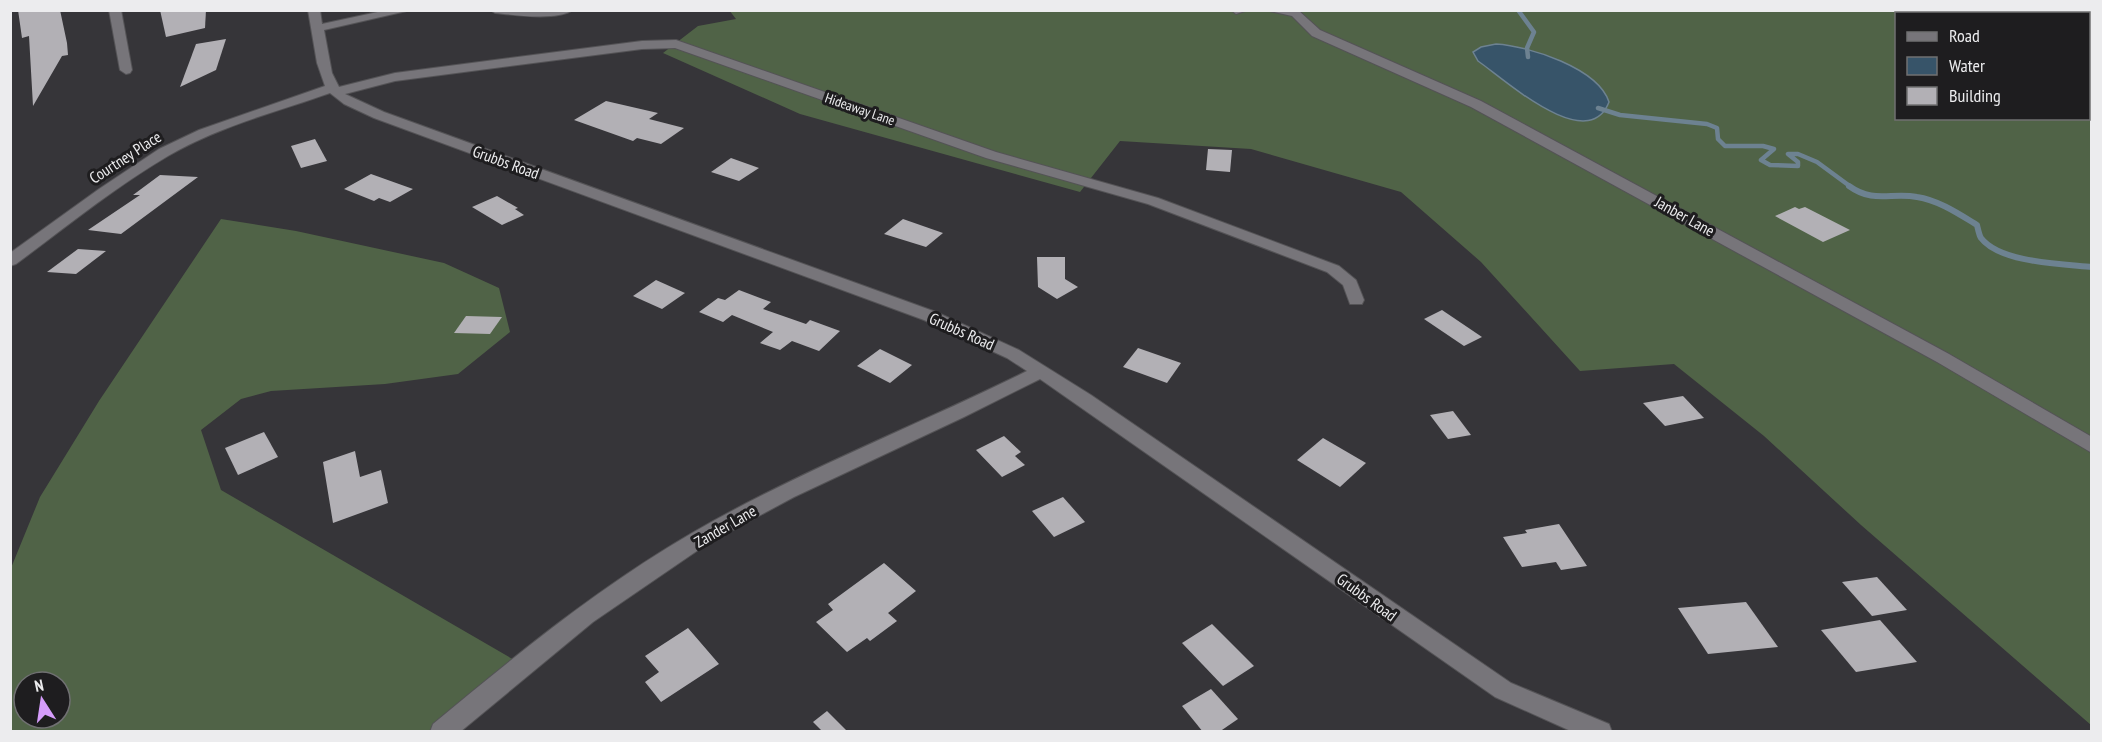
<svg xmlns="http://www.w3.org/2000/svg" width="2102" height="742" font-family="'PT Sans Narrow',sans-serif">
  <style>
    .forest { fill: #506347; fill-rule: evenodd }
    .water { fill: #375469; stroke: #6d8291; stroke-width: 1.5 }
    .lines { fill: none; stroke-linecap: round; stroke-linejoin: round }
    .stream-far1 { stroke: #6d8291; stroke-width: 4.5 }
    .stream { stroke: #6d8291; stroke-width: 6 }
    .building { fill: #b2b0b5 }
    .minor-casing { stroke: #545356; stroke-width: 2 }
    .minor { fill: #77757a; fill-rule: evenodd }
    .labels { text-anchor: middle; stroke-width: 6; stroke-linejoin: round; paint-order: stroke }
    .far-street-label { font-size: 14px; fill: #ececee; stroke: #1e1d1f }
    .street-label { font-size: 16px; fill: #ececee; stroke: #1e1d1f }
  </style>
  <rect width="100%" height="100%" fill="#363539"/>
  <g class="forest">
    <polygon points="729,10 1915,11 1920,13 1896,14 1896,118 2088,118 2089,96 2091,97 2091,725 1861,525 1764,436 1674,364 1580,371 1481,262 1401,192 1251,149 1120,141 1080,192 800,114 663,53 698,26 736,19"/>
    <path d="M221,219L296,231L444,263L499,288L510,332L458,374L385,384L271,391L241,399L201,430L221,490L521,664L442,731L11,732V568L40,497L99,401ZM24,682H60V718H24Z"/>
  </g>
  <path class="water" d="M1496,44C1529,46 1598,68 1609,102C1588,156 1504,79 1478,61L1473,52L1481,47Z"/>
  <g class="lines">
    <g class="stream-far1">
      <polyline points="1518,10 1534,32 1527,48 1528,57"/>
      <polyline points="1598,108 1620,115 1707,124 1717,128 1718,139 1725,146 1763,146 1774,149 1761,160 1770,165 1798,166 1798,162 1788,154 1798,154 1817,162 1851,187"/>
    </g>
    <path class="stream" d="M1849,186C1874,204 1891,192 1917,197C1938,200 1959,214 1977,225C1978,229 1979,235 1981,238C2000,263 2063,264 2092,267"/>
  </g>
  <g class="building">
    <polygon points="18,10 60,10 67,43 68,55 62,56 33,106 29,36 22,38"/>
    <polygon points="160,10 206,10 205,28 166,37"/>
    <polygon points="226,39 216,70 180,87 196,44"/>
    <polygon points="606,101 658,113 649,119 684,128 661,144 637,138 633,141 574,120"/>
    <polygon points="315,139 327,161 301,168 291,146"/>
    <polygon points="1208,149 1232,150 1230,172 1206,170"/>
    <polygon points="731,158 759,168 739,181 711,172"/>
    <polygon points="371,174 413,189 390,202 379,198 374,201 344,189"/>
    <polygon points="160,175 198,177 121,234 88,230 140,195 133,195"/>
    <polygon points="497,196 518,208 515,209 524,215 502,225 472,207"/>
    <polygon points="1795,207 1799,209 1805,207 1850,230 1823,242 1775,216"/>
    <polygon points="903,219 943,233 926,247 884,234"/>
    <polygon points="78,249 106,251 76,274 47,272"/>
    <polygon points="1037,257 1065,257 1065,279 1078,287 1057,299 1038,287"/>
    <polygon points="656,280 685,293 662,309 633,296"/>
    <polygon points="739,290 771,302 763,309 806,324 810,320 840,331 819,351 792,341 780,350 760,343 773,332 732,315 723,322 699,312 718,298 725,300"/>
    <polygon points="1442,310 1482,337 1464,346 1424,319"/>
    <polygon points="466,316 502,317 490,334 454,333"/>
    <polygon points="1138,348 1181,363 1167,383 1123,367"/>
    <polygon points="880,349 912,365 890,383 857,366"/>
    <polygon points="1683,396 1704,418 1665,426 1643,403"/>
    <polygon points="1453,411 1471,435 1448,439 1430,415"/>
    <polygon points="264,432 278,457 238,475 225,448"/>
    <polygon points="1004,436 1021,452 1015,456 1025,465 1002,477 976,450"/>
    <polygon points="1323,438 1366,463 1340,487 1297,460"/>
    <polygon points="355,451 360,477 381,470 388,503 333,523 323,462"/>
    <polygon points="1063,497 1085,522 1054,537 1032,511"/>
    <polygon points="1559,524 1587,566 1561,570 1556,562 1522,567 1503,537 1527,533 1525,530"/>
    <polygon points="884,563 916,591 888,613 897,621 870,641 867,638 847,652 816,622 833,610 828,604"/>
    <polygon points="1877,577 1907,610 1872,616 1842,582"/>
    <polygon points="1746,602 1778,647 1708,654 1678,608"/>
    <polygon points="1880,620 1917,662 1856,672 1821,630"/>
    <polygon points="1212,624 1254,666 1223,686 1182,643"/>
    <polygon points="688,628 719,664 661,702 645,682 659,672 645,656"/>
    <polygon points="1211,689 1238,719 1219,732 1203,732 1182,706"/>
    <polygon points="827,711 848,732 823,732 813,722"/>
  </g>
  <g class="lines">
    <g class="minor-casing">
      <g id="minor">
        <polygon points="109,10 121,10 132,70 130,73 126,74 120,70"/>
        <path d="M308,10H320L322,24L387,10H411L324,30L332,73L339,87L395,73L642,41L676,40L996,152L1158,198L1339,266L1356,280L1364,300L1362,304H1350L1343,285L1327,272L1148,204L986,158L675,48L642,49L395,81L345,94L384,112L936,312L1019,350L1091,395L1511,683L1609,724L1612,732H1573L1495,697L1040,379L964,417L794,497L707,544L593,622L460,732H430L433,724C516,655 599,587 692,533C799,471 916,426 1027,371L1007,358L924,320L374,118L344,104L330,93C276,112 217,127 168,156C115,187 66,227 16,264L10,266V253L99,189L159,149L199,130L325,86L317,63Z"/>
        <path d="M490,10H573C557,21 515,15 495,13Z"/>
        <polygon points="1231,10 1248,10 1236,14"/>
        <polygon points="1265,10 1299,11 1320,30 1481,101 1949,354 2092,437 2092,453 1937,362 1471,107 1312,36 1292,16"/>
      </g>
    </g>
    <use href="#minor" class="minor"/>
  </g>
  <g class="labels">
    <g class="far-street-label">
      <text transform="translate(860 109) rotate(19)" y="5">Hideaway Lane</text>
    </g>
    <g class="street-label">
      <text transform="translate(125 157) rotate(-33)" y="6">Courtney Place</text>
      <text transform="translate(506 162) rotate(20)" y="6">Grubbs Road</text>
      <text transform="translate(1685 216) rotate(29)" y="6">Janber Lane</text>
      <text transform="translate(962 331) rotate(24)" y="6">Grubbs Road</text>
      <text transform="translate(725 526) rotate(-30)" y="6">Zander Lane</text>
      <text transform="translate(1367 597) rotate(36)" y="6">Grubbs Road</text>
    </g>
  </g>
  <rect width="2102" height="742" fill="none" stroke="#ececee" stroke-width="24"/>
  <rect x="1895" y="12" width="195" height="108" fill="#1e1d1f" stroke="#707072" stroke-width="1.5"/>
  <rect x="1907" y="32" width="30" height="9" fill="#77757a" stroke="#707072" stroke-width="1.5"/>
  <text x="1949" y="42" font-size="18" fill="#ececee">Road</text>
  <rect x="1907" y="57" width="30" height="18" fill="#375469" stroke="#707072" stroke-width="1.5"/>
  <text x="1949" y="72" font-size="18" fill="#ececee">Water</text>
  <rect x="1907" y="87" width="30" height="18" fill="#b2b0b5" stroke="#707072" stroke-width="1.5"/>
  <text x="1949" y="102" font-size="18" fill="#ececee">Building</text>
  <g transform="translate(42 700) rotate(348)"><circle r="28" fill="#1e1d1f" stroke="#707072" stroke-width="1.5"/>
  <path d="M0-4.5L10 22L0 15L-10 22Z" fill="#d59cfb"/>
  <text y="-9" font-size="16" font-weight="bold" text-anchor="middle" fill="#ececee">N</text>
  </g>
</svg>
